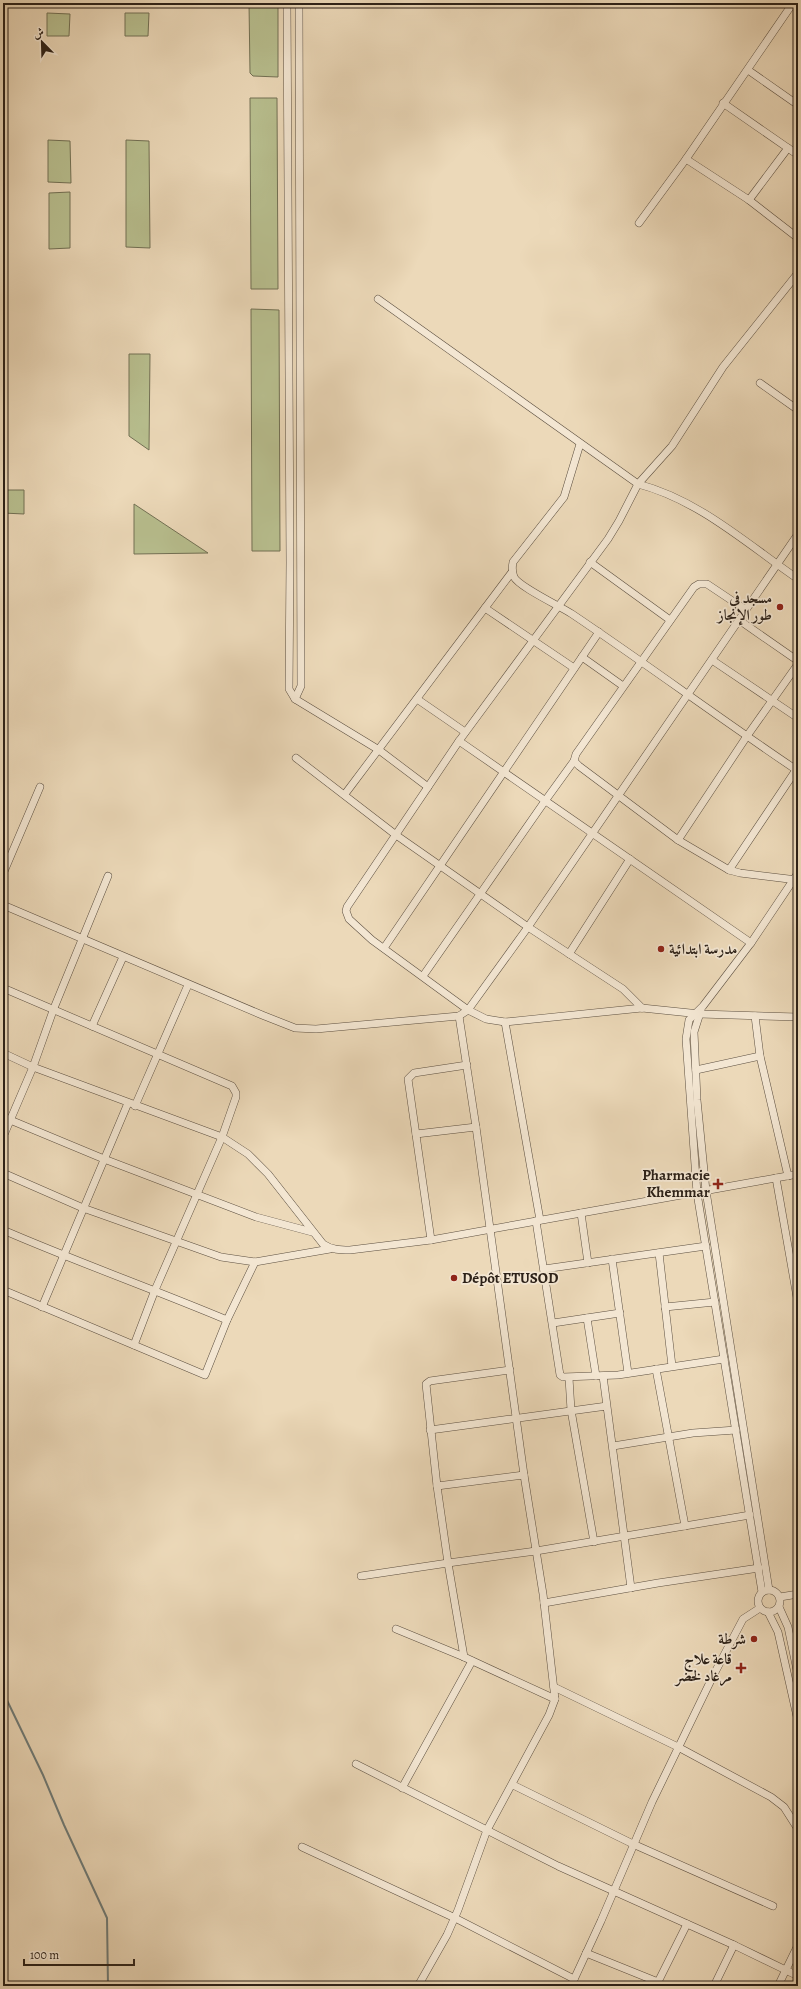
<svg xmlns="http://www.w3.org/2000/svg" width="801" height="1989" font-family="Alegreya,Amiri,serif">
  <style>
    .green { fill: #b8bf8f; stroke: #727054 }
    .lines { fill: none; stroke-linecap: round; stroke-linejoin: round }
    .stream { stroke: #6f7c79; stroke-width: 2 }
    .street-casing { stroke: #5c4f40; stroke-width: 8 }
    .street { stroke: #f3e6d2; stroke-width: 7 }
    .poi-dot { fill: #8f2418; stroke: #f3e6d2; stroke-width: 1.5 }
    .labels { text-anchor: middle; stroke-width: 3.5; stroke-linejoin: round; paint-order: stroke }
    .poi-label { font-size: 15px; font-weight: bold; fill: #2c2118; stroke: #f3e6d2; text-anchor: end }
  </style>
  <rect width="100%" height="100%" fill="#ecd9b9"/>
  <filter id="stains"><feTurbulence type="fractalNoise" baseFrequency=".005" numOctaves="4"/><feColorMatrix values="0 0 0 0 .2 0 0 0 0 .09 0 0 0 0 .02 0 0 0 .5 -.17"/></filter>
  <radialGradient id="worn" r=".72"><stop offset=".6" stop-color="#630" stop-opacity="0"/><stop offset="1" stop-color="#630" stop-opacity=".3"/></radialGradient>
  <g class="green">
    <polygon points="249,3 278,3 278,77 253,76 250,73"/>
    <polygon points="47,13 70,14 69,36 47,36"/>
    <polygon points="125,13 149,13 148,36 125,36"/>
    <polygon points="250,98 277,98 278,289 251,289"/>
    <polygon points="48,140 70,141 71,183 48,182"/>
    <polygon points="126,140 149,141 150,248 126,247"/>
    <polygon points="70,192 70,248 49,249 49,193"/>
    <polygon points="251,309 279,310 280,551 252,551"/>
    <polygon points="129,354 150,354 149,450 129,436"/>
    <polygon points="3,490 24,490 24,514 3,513"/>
    <polygon points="134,504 208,553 134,554"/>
  </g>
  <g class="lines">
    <polyline class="stream" points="3,1692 43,1775 64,1825 107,1918 108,1986"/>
    <g class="street-casing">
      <g id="street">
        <polyline points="287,3 290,562 289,689 295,699 379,750 428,787"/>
        <polyline points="793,3 686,159 749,200 798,238"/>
        <polyline points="748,70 798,105"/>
        <polyline points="723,103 798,155"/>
        <polyline points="749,200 788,148"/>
        <polyline points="639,223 686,159"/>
        <polyline points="798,273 723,367 672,446 638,484 619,521 608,539 459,741 347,907 346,911 349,919 372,940 468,1010 486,1019 505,1022 642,1008 700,1014 798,1017"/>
        <path d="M378,299L638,484C699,500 747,544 798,579"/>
        <polyline points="760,383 798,410"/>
        <path d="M580,444L564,497L513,562C512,567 512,572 514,577C519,587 560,606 572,614C648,665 722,720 798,771"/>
        <polyline points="590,562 670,620"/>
        <polyline points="485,608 574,668"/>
        <polyline points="746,610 707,584 699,584 694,587 576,754 574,761 579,766 678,840 729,870 740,873 797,880"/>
        <polyline points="739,620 798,661"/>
        <polyline points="582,657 623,686"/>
        <polyline points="712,660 798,718"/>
        <polyline points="295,699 301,686 299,3"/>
        <polyline points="417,699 465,732"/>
        <polyline points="459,741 751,943"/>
        <polyline points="296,758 396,835 528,927 623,989 642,1008"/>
        <polyline points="345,794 512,572"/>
        <polyline points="678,840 747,736 798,664"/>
        <polyline points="729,870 798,767"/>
        <polyline points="3,874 40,787"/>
        <polyline points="3,905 262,1015 295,1028 316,1029 459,1016 468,1010 528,927 798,534"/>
        <polyline points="384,948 599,632"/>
        <polyline points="569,954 630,859"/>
        <polyline points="423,976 545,801 574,761"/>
        <polyline points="3,988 232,1086 236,1093 236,1097 222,1137 155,1290 134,1345"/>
        <polyline points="701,1010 694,1032 697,1100 706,1191 769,1590"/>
        <polyline points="755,1016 760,1056 788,1176"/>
        <polyline points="505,1022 540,1220"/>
        <polyline points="92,1026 123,957"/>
        <path d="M3,1053L33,1067L222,1137L248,1154L268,1174L323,1244C332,1250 340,1250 350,1250L431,1240L798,1174"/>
        <polyline points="696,1070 760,1056"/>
        <polyline points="135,1106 188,985"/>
        <polyline points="3,1117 104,1159 256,1217 312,1232"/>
        <polyline points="416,1134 476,1127"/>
        <polyline points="3,1137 33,1067 54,1008 108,876"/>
        <polyline points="3,1173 83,1208 221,1257 255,1262 330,1249"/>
        <polyline points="776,1178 798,1303"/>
        <polyline points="581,1213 588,1263"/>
        <polyline points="536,1221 560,1375 563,1377 618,1375 724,1359"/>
        <path d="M3,1230C77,1262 153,1289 227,1320"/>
        <polyline points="431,1240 408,1079 414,1073 467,1065"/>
        <polyline points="659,1253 672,1366"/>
        <polyline points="612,1259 628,1373"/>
        <polyline points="544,1269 706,1246"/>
        <polyline points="3,1290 205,1375 227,1320 255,1262"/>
        <polyline points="42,1307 128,1103"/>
        <polyline points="665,1307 715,1302"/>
        <polyline points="587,1318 596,1376"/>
        <polyline points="553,1323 620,1313"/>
        <polyline points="656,1369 685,1526"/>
        <polyline points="510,1370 437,1380 430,1381 426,1384 437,1486 448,1563 536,1551 750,1515"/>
        <polyline points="569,1378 571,1410 594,1542"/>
        <polyline points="430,1430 607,1406 603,1376 631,1588"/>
        <polyline points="613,1446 693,1433 736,1430"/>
        <polyline points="437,1486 524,1475"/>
        <polyline points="361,1576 448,1563 464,1657"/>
        <circle cx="769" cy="1601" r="11"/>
        <polyline points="762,1592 697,1193 686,1039 689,1020 703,1006 751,943 798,873"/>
        <polyline points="780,1597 798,1594"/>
        <polyline points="544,1603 658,1583 759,1568"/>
        <polyline points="779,1607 788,1627 798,1675"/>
        <polyline points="768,1612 778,1632 798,1721"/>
        <polyline points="396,1629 464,1657 555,1699"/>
        <polyline points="554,1687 678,1747 771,1797 784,1807 798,1829"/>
        <polyline points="356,1764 558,1866 734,1945"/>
        <polyline points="513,1785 633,1844 773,1906"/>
        <polyline points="402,1788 472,1661"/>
        <polyline points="302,1847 455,1918 574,1979"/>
        <polyline points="586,1953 658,1982"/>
        <polyline points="418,1986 447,1935 458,1910 487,1830 549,1715 555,1699 543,1594 524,1475 476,1127 459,1016"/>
        <polyline points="571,1986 601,1921 652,1802 713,1676 743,1619 760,1608"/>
        <polyline points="656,1986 687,1924"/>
        <polyline points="714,1986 734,1945 798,1976"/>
        <polyline points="778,1986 798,1945"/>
      </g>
    </g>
    <use href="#street" class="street"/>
  </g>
  <g class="poi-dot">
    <circle cx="780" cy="607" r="4"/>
    <circle cx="661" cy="949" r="4"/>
    <path d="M716 1178h4v4h4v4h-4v4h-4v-4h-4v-4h4z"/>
    <circle cx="454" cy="1278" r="4"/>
    <circle cx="754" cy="1639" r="4"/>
    <path d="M739 1662h4v4h4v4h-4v4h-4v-4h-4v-4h4z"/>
  </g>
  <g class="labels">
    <g class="poi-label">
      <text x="772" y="603">مسجد في<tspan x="772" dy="17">طور الإنجاز</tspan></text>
      <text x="669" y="954" text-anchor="start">مدرسة ابتدائية</text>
      <text x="710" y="1180">Pharmacie<tspan x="710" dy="17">Khemmar</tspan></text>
      <text x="462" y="1283" text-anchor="start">Dépôt ETUSOD</text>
      <text x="746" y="1644">شرطة</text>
      <text x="732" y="1664">قاعة علاج<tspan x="732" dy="17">مرغاد لخضر</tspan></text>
    </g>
  </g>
  <rect width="801" height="1989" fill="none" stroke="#ecd9b9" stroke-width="16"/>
  <rect x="4" y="4" width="793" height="1981" fill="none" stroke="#2c2118" stroke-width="2"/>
  <rect x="8" y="8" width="785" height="1973" fill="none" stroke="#2c2118"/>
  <g transform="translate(42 42) rotate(337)" stroke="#f3e6d2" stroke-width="3" paint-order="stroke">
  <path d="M0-3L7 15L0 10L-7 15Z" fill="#2c2118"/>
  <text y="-6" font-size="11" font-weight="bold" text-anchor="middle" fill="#2c2118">ش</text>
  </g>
  <path d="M24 1959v6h110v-6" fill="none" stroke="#2c2118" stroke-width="2"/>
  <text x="30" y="1959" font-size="12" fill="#2c2118" stroke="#f3e6d2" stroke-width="3" paint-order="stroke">100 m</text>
  <rect width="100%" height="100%" filter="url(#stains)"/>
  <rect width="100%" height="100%" fill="url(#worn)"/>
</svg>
